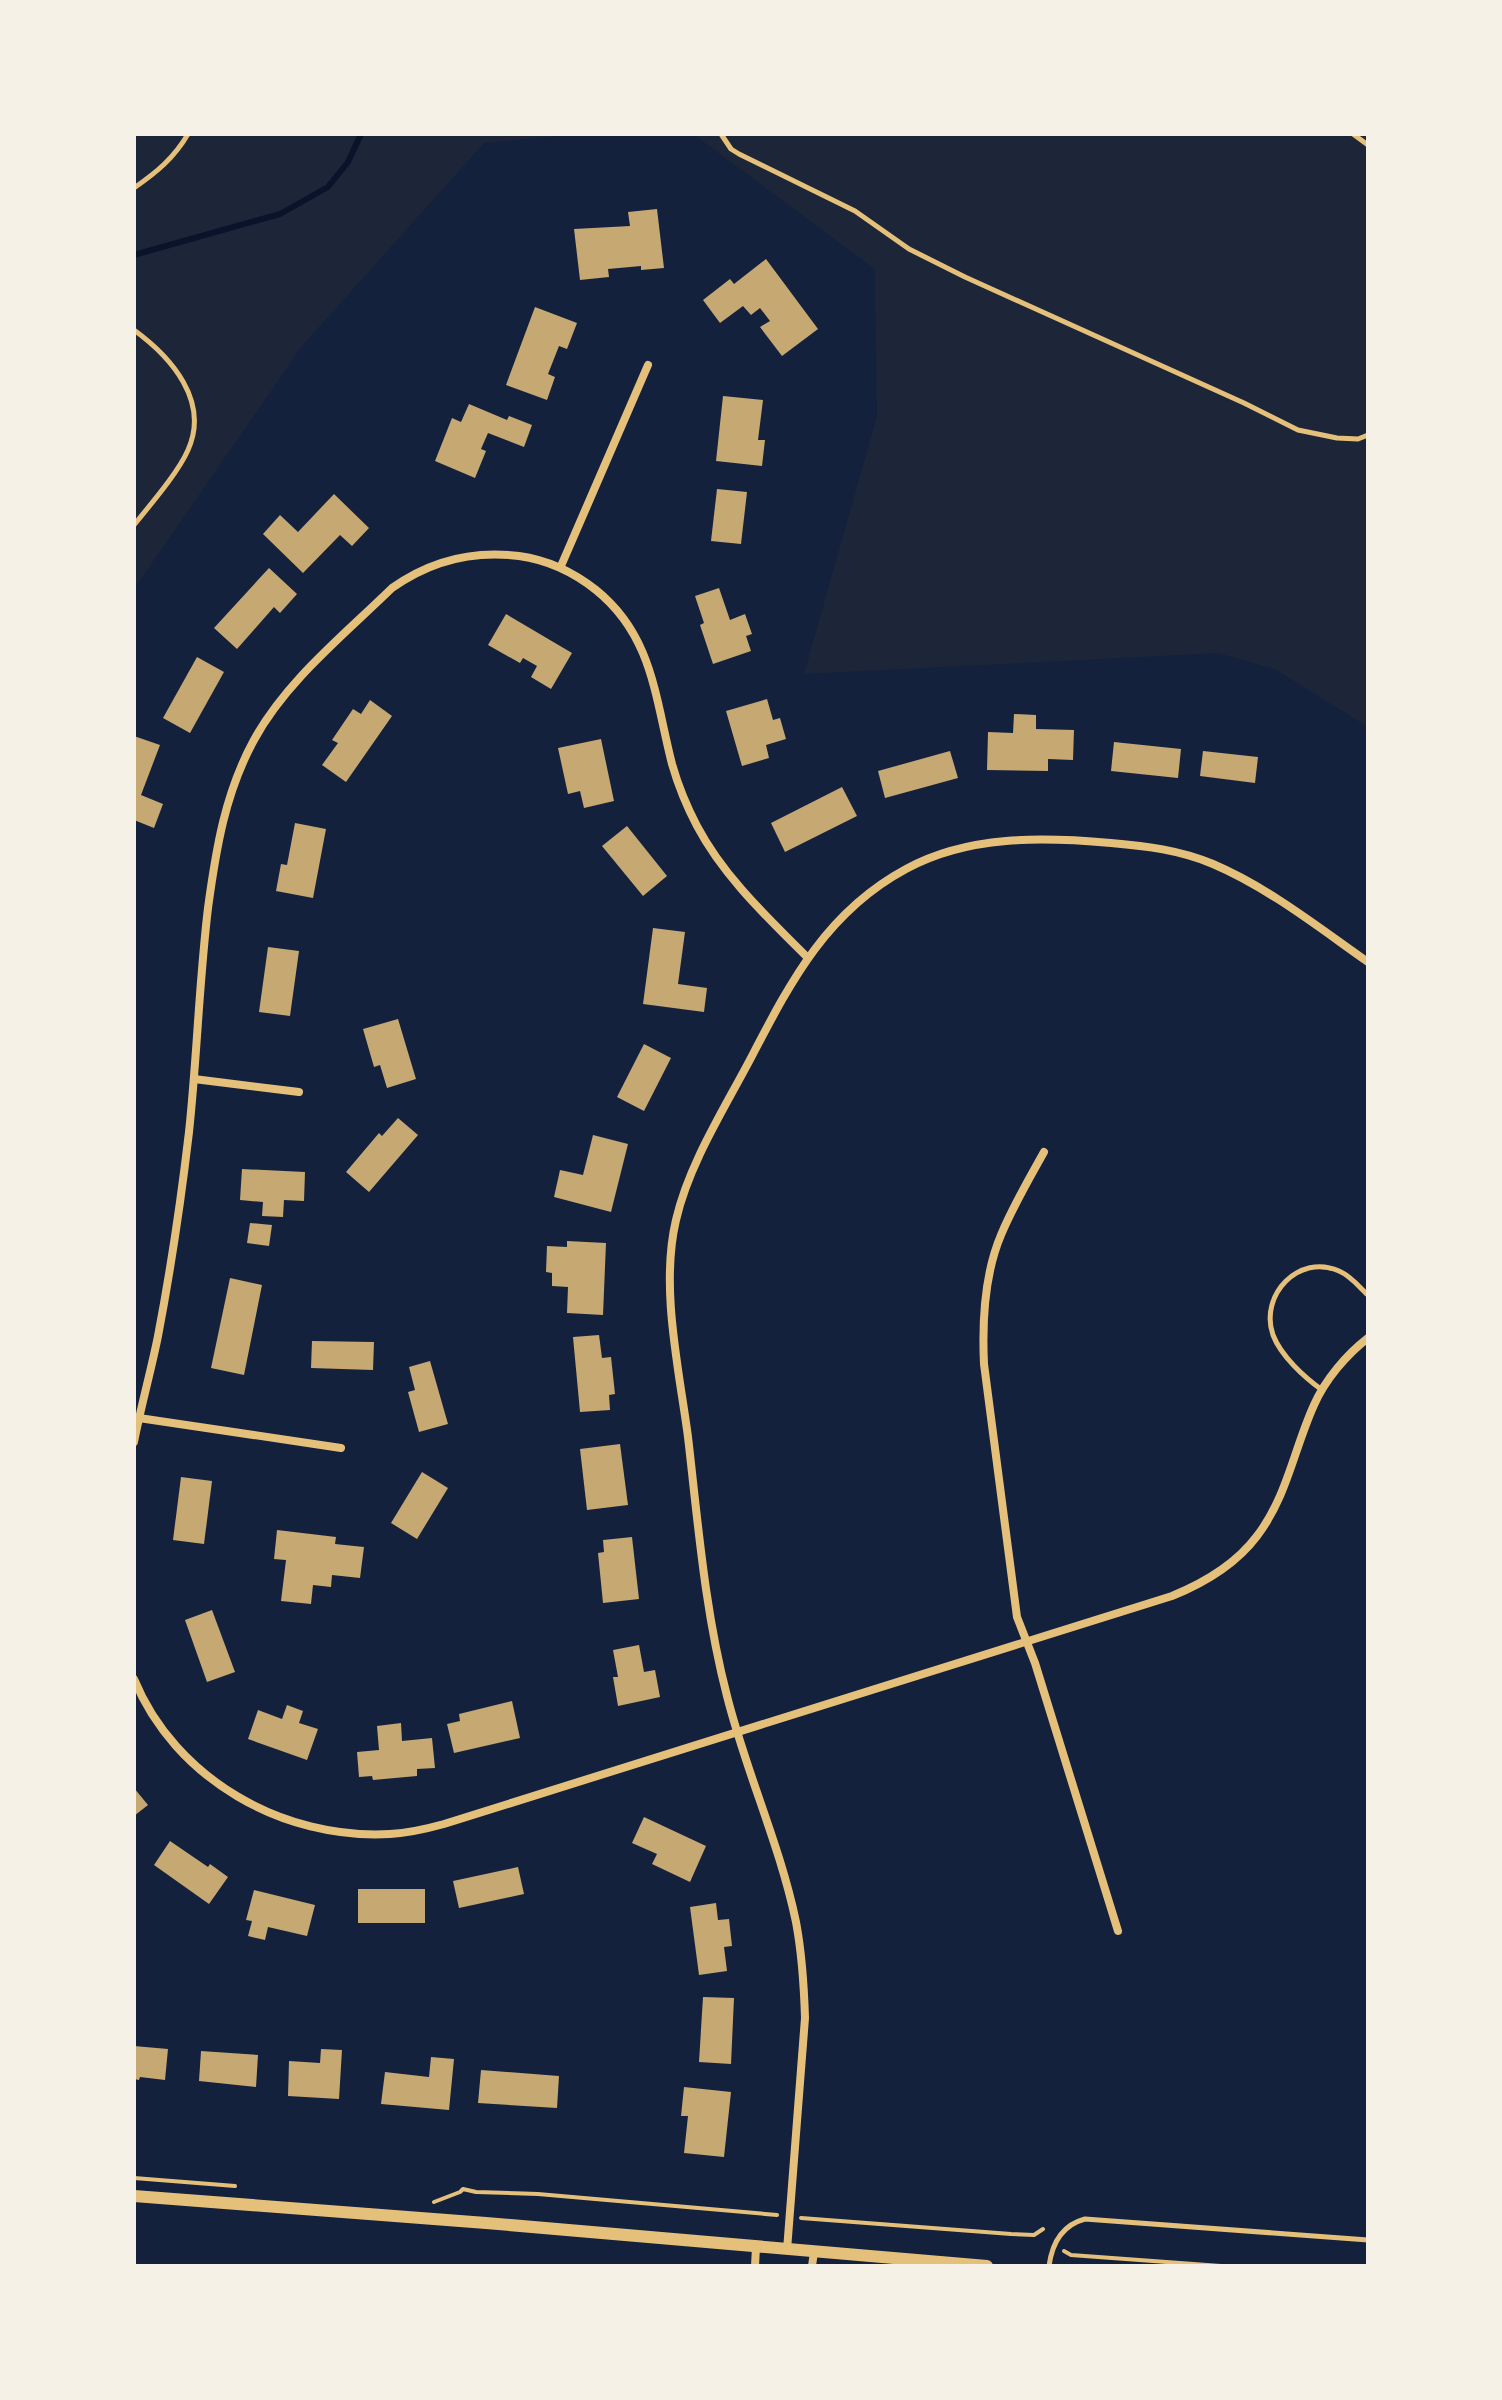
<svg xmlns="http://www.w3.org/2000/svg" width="1502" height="2400" font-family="Poppins,sans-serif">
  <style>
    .green { fill: #1d2539 }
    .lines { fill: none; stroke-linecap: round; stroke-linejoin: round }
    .stream { stroke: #0b132b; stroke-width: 6 }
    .building { fill: #c6a872 }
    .path { stroke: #e5c07b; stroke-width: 4 }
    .service { stroke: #e5c07b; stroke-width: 5 }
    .minor { stroke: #e5c07b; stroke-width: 8 }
    .tertiary { stroke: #e5c07b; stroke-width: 12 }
  </style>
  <rect width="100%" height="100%" fill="#14213d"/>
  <g class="green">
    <polygon points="134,134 577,134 484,143 302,346 134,589"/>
    <polygon points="693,134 1368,134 1368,727 1275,669 1218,653 804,674 877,416 875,269"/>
  </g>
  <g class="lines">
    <polyline class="stream" points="134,255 280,214 328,187 348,162 361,134"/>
  </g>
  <g class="building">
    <polygon points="657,209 664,268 641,270 641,266 608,269 609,277 580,280 574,229 630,226 628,212"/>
    <polygon points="766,259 818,329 782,356 760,327 770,321 760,308 751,315 743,306 720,323 703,300 730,279 734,284"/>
    <polygon points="535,307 577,323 567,349 559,346 548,374 555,377 547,400 506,385"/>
    <polygon points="723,396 763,400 758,440 765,440 762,466 716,461"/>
    <polygon points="469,404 507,420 509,416 532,425 524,447 488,433 481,449 486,451 475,478 435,461 452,418 461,422"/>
    <polygon points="717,489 747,492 741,544 711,541"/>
    <polygon points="334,494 369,528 352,546 340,535 303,573 263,534 280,515 298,532"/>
    <polygon points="269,568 297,594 280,613 274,607 237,649 214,628"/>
    <polygon points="719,588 730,620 745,614 752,634 746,636 751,651 713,664 700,625 704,623 695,596"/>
    <polygon points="506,614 572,653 551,689 531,677 537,666 523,658 520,663 488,645"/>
    <polygon points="197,657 224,672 190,733 163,718"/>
    <polygon points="767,699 773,720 780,718 786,739 766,745 769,758 742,766 726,711"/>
    <polygon points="370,700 392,716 346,782 322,765 338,743 332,740 353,709 361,714"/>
    <polygon points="1014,714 1036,715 1036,729 1074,730 1073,760 1048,759 1048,771 987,770 988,732 1013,733"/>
    <polygon points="134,736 160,745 141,795 163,804 154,828 134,820"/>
    <polygon points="601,739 614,801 584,808 580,791 568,794 558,748"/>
    <polygon points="1114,742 1181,749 1178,778 1111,771"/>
    <polygon points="950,751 958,778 885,798 878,771"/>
    <polygon points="1203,751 1258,757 1255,783 1200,776"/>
    <polygon points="842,787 857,816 785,852 771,823"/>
    <polygon points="295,823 326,829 313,898 276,891 281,864 287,865"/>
    <polygon points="627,826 667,876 643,896 602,846"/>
    <polygon points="653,928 685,932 678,984 707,988 704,1012 643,1004"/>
    <polygon points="268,947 299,951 290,1016 259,1012"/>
    <polygon points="398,1019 416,1079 387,1088 380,1065 374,1067 363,1029"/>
    <polygon points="644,1044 671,1058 644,1111 617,1097"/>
    <polygon points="398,1118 418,1135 369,1192 346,1172 379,1133 382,1136"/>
    <polygon points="593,1135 628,1144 611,1212 554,1197 560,1170 583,1175"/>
    <polygon points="242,1169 305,1172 304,1201 284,1200 283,1217 262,1216 263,1202 240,1200"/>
    <polygon points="250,1223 272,1225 269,1246 247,1243"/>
    <polygon points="567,1241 606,1243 603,1315 567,1313 568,1287 552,1286 552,1273 546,1272 547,1246 567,1247"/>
    <polygon points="230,1278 262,1285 244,1375 211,1368"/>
    <polygon points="599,1335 602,1358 611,1357 615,1394 609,1395 610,1410 580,1412 573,1337"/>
    <polygon points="312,1341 374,1342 373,1370 311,1368"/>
    <polygon points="430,1361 448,1424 419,1432 408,1392 415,1390 409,1367"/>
    <polygon points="620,1444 628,1505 587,1510 580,1449"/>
    <polygon points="422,1472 448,1488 417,1539 391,1523"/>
    <polygon points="181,1477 212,1481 204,1544 173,1540"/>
    <polygon points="277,1530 336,1537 335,1544 364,1547 360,1578 332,1575 331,1587 313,1585 311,1604 281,1601 286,1560 274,1559"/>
    <polygon points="632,1537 639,1599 603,1603 598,1553 604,1552 603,1540"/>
    <polygon points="212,1610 235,1672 207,1682 185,1620"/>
    <polygon points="639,1645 644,1672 655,1670 660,1697 618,1706 613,1677 618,1677 613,1650"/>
    <polygon points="512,1701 520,1738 454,1753 447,1724 460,1721 459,1714"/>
    <polygon points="287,1705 303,1711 299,1723 318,1729 307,1760 248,1739 258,1710 282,1719"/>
    <polygon points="401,1723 402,1741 432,1738 435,1768 417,1769 417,1776 373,1780 372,1776 359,1777 357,1752 379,1750 377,1726"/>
    <polygon points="134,1788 148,1805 134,1816"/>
    <polygon points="644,1817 706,1846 690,1882 652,1864 657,1854 632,1843"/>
    <polygon points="170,1841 208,1867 210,1864 228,1877 209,1904 154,1865"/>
    <polygon points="518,1867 524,1894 459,1908 453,1881"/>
    <rect x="358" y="1889" width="67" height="34"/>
    <polygon points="254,1890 315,1905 307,1936 268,1927 265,1940 248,1936 252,1921 246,1920"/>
    <polygon points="716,1903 718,1920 729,1919 732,1946 724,1947 727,1971 699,1975 690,1907"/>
    <polygon points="703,1997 734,1998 731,2064 699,2062"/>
    <polygon points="134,2046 168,2049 165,2080 140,2077 139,2080 134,2079"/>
    <polygon points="321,2049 342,2050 339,2099 288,2096 289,2061 320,2063"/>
    <polygon points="201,2051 258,2055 256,2087 199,2081"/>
    <polygon points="431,2057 454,2059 449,2110 381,2104 385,2072 429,2077"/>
    <polygon points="481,2070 559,2076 557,2108 478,2103"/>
    <polygon points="684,2087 731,2092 724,2157 684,2153 688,2116 681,2116"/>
  </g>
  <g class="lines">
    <g class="path">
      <polyline points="134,2178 235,2186"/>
      <polyline points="434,2202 460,2192 463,2189 476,2192 538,2194 777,2215"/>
      <polyline points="801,2218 1011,2234 1034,2235 1043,2229"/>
      <polyline points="1064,2251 1071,2255 1221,2266"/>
    </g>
    <g class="service">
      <polyline points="721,134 731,149 739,154 855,211 909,249 965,277 1244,403 1298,430 1337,438 1358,439 1368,435"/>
      <polyline points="1353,134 1368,145"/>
      <path d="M134,188C157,172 174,158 188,134"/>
      <path d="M134,330C171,357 210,401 188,450C178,473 150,505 134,525"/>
      <path d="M1322,1390C1304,1377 1281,1356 1273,1335C1259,1295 1299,1253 1339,1271C1351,1276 1359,1287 1368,1295"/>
      <path d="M1049,2266C1052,2244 1062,2225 1085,2219L1368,2240"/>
    </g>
    <g class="minor">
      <polyline points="561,566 648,365"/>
      <polyline points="194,1079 299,1092"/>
      <path d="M1044,1152C1029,1179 1013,1206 1001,1235C984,1275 982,1321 984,1364L1017,1617L1035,1663L1118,1931"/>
      <polyline points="139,1418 341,1448"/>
      <path d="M134,1442C141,1406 151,1371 158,1336C171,1268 181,1200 189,1132C197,1057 199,983 208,908C216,849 225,793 254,740C286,681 344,635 392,588C430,561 472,550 519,556C548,560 572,571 596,590C653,636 655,698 672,764C678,785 687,807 697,826C724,877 767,917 807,957"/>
      <path d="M134,1679C175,1779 283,1840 390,1834C408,1833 426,1829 444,1824L1172,1596C1204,1583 1236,1564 1257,1536C1287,1497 1294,1449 1314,1405C1325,1380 1346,1355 1368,1338"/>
      <path d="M787,2250L805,2018C804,1985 802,1954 796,1922C780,1845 746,1772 727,1696C705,1612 698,1523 688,1437C679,1369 660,1287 676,1220C689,1163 726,1106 753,1054C792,979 828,911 906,869C968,835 1042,837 1111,843C1146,846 1180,850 1213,864C1269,888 1318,927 1368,962"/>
      <polyline points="755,2266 756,2247"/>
      <polyline points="812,2266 814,2252"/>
    </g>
    <polyline class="tertiary" points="134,2196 486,2223 987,2266"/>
  </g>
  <rect width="1502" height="2400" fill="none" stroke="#f6f1e7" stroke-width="272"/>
</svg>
